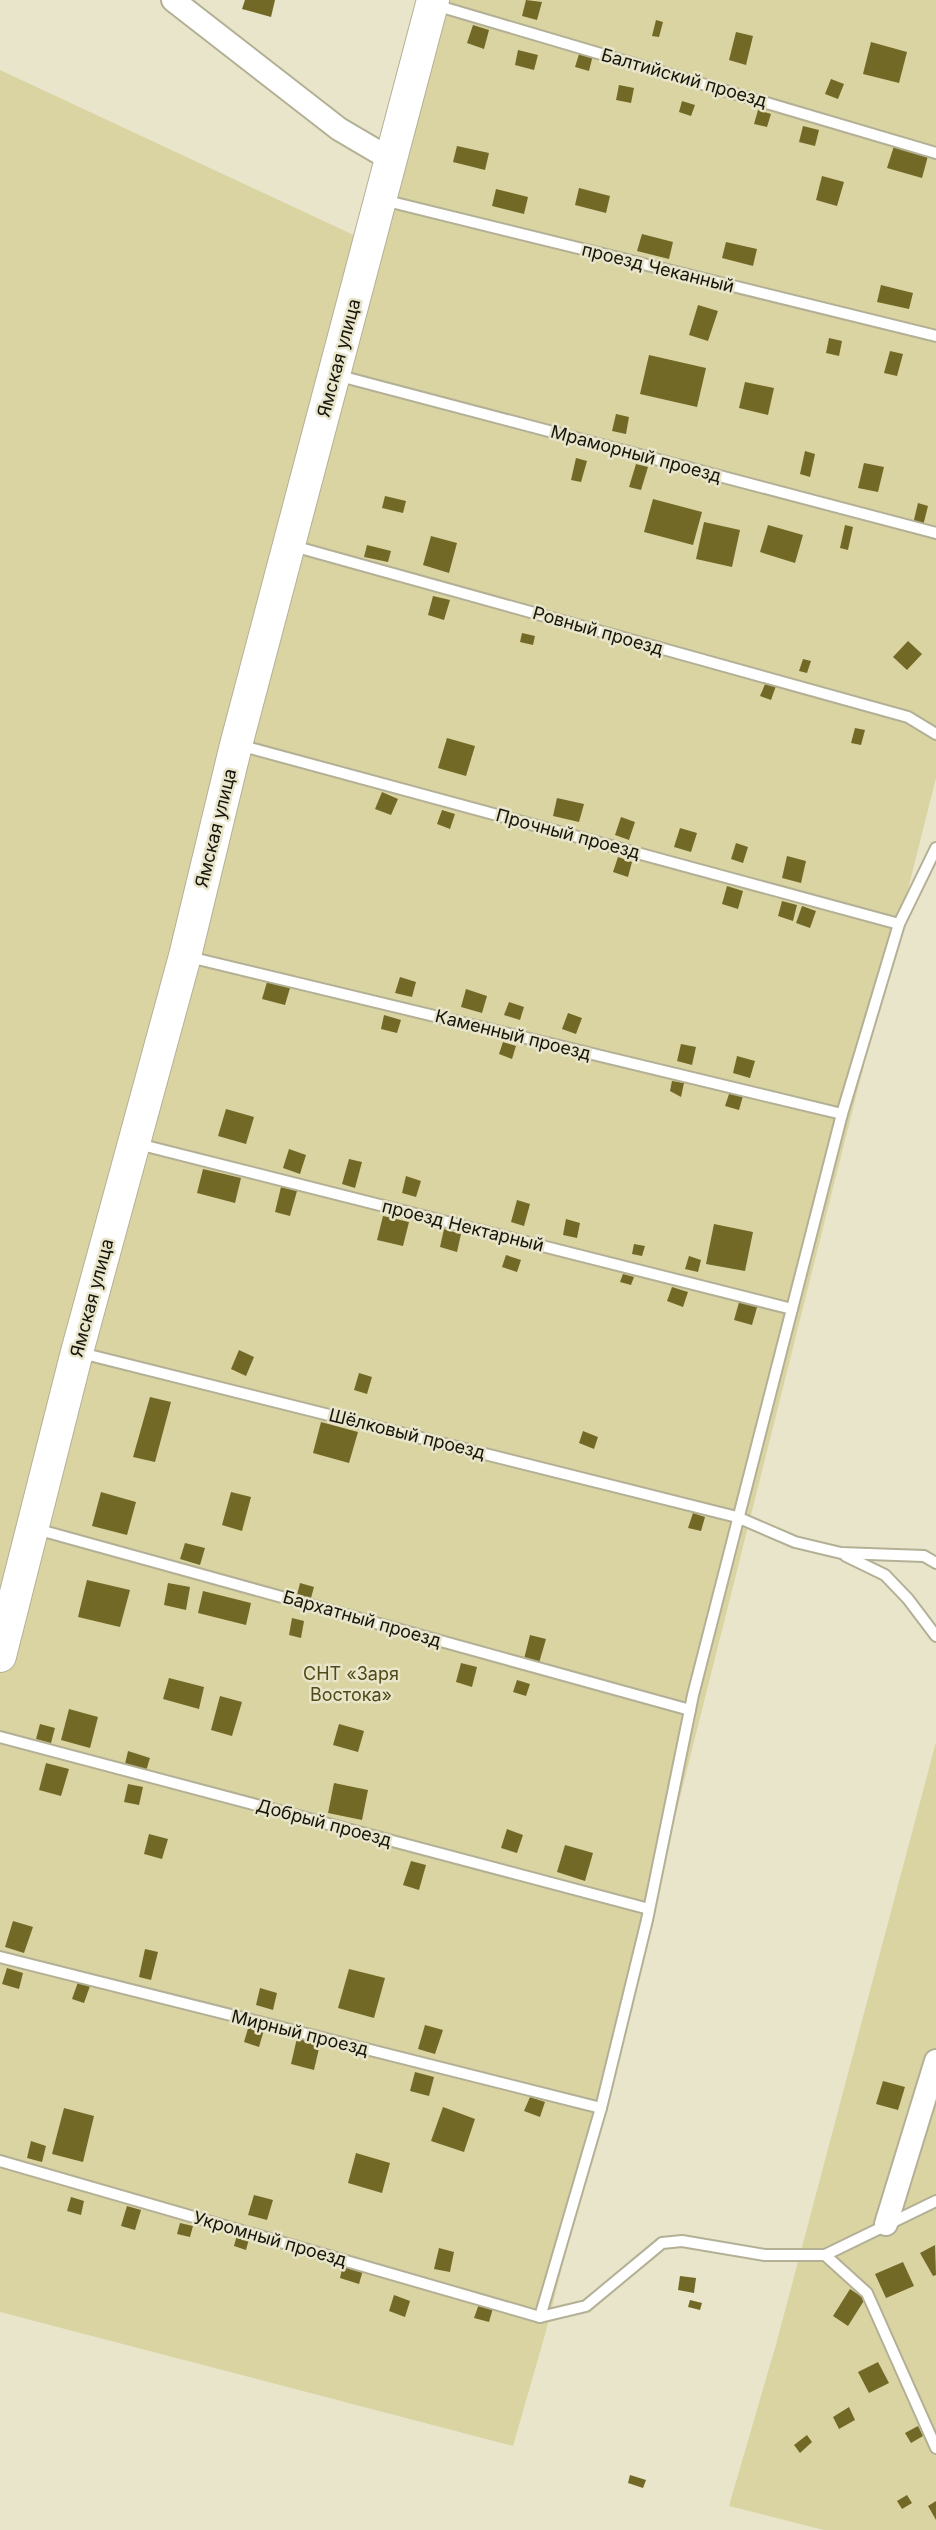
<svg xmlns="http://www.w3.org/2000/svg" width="936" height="2530" font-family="Inter,sans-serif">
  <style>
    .green { fill: #dad4a3 }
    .building { fill: #726926 }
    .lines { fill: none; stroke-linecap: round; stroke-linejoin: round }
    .lane-casing { stroke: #b3b096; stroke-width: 14 }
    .street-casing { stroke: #b3b096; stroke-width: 26 }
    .secondary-casing { stroke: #b3b096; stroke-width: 34 }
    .lane { stroke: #fff; stroke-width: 10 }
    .street { stroke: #fff; stroke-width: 22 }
    .secondary { stroke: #fff; stroke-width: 32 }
    .labels { text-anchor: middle; stroke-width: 5; stroke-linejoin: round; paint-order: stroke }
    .street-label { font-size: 18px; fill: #16150c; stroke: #e8e5ca }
    .park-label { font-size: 18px; fill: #514a17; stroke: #e8e5ca }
  </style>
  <rect width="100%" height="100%" fill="#e8e5ca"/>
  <g class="green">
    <polygon points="433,0 936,0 936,778 546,2331 513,2446 0,2312 0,1656"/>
    <polygon points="0,70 360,238 0,1606"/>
    <polygon points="936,1742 936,2530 824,2530 729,2506 777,2341"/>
  </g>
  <g class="building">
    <polygon points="245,0 275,0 271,17 242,9"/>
    <polygon points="526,0 542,2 537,20 522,16"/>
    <polygon points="656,20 663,22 659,37 652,36"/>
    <polygon points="473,25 489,30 484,49 467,43"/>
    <polygon points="736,32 753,36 746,65 729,60"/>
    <polygon points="871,42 907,52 899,83 863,74"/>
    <polygon points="518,50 538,55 534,70 515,65"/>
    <polygon points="580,51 593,55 589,71 575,67"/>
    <polygon points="831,79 844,84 838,99 825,94"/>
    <polygon points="619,85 634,88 631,103 616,100"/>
    <polygon points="682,101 695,105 691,116 679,112"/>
    <polygon points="758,110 771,114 767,127 754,124"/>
    <polygon points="803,126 819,130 815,146 799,142"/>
    <polygon points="457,146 489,153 485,170 453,162"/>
    <polygon points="894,146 928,156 922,178 887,168"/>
    <polygon points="822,176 844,182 837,206 816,200"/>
    <polygon points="579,188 610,196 606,213 575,205"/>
    <polygon points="496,189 528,197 524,214 492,206"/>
    <polygon points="642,234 673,242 669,259 637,251"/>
    <polygon points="726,242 757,249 753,266 722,258"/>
    <polygon points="881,285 913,293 909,309 877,302"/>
    <polygon points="698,305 718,311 708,341 689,335"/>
    <polygon points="829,338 842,341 839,356 826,353"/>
    <polygon points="890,351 903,354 897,376 884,373"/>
    <polygon points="649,355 706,368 697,407 640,394"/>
    <polygon points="745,382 774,388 768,415 739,408"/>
    <polygon points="616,414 629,417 626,434 612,431"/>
    <polygon points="805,451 815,454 810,477 800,474"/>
    <polygon points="576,458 587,461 581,482 571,480"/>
    <polygon points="864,463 884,467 878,492 858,488"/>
    <polygon points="636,464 648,467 641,490 629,487"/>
    <polygon points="385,496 406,501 403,513 382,508"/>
    <polygon points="653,499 702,512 693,545 644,532"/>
    <polygon points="918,503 928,506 923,526 913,524"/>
    <polygon points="704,522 740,530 732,567 696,559"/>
    <polygon points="768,525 803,535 795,563 760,552"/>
    <polygon points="845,525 853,527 848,550 840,548"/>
    <polygon points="431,536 457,543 449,573 423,565"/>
    <polygon points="367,545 391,551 388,562 364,557"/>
    <polygon points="433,596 450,600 444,620 428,615"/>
    <polygon points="522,633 535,636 533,645 520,642"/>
    <polygon points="908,641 922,654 907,670 893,657"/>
    <polygon points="803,659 811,661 807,673 799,671"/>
    <polygon points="766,682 776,686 771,700 760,696"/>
    <polygon points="855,728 865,730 861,745 851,743"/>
    <polygon points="447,738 475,746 466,776 438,768"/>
    <polygon points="382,792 398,799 391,815 375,809"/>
    <polygon points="557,798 584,804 579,822 553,816"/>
    <polygon points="442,810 455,814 450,829 437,824"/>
    <polygon points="621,817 635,822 629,840 615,835"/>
    <polygon points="680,828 697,833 691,852 674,847"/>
    <polygon points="736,843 748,847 743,863 731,859"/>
    <polygon points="787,856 806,861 801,883 782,878"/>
    <polygon points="618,857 632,862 628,877 613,872"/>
    <polygon points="727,886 743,891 738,909 722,904"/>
    <polygon points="782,901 797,905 793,921 778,916"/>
    <polygon points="802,906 816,911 810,928 796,923"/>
    <polygon points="400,977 416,982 412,997 395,993"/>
    <polygon points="267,982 290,988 285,1005 262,999"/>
    <polygon points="466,989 487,996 482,1013 461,1007"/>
    <polygon points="509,1002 524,1007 520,1020 504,1015"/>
    <polygon points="568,1013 582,1018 576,1034 562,1029"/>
    <polygon points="384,1015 401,1020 397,1033 381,1029"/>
    <polygon points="503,1042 516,1046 512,1059 499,1054"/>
    <polygon points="681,1044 696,1047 692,1065 677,1061"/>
    <polygon points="737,1056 755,1061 750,1078 733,1073"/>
    <polygon points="672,1081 684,1083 681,1097 670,1091"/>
    <polygon points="730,1091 743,1096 739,1110 725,1106"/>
    <polygon points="226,1109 254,1117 246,1144 218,1136"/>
    <polygon points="289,1149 306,1155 300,1174 283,1168"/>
    <polygon points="349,1159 362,1162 355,1188 342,1184"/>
    <polygon points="203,1169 241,1178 235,1203 197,1193"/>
    <polygon points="406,1176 421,1181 416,1197 402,1193"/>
    <polygon points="281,1187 297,1191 290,1216 275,1212"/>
    <polygon points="517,1200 530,1204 524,1226 511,1222"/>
    <polygon points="383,1216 409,1222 403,1246 377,1240"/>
    <polygon points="566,1219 580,1223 577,1238 563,1235"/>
    <polygon points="714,1224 753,1232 745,1271 706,1264"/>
    <polygon points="444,1229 461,1234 457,1252 440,1247"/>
    <polygon points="634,1244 645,1246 642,1256 632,1254"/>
    <polygon points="506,1255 521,1260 517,1272 502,1267"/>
    <polygon points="689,1256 701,1260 698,1272 685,1269"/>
    <polygon points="623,1274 634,1277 631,1285 620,1282"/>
    <polygon points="672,1287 688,1292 683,1307 667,1301"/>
    <polygon points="740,1299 758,1304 752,1325 734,1320"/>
    <polygon points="239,1350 254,1357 246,1376 231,1369"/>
    <polygon points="359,1373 372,1377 367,1394 354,1390"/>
    <polygon points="150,1397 171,1402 155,1462 133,1457"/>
    <polygon points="321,1422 358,1432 349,1463 313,1453"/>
    <polygon points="583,1431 598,1437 594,1449 579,1443"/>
    <polygon points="101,1492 136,1502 127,1535 92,1526"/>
    <polygon points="231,1492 251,1497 242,1531 222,1525"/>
    <polygon points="693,1513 705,1517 701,1531 688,1528"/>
    <polygon points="185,1543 205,1548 200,1565 180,1559"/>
    <polygon points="87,1580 130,1590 120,1627 78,1617"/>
    <polygon points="168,1583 190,1587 186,1610 164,1605"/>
    <polygon points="300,1583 314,1587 311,1598 297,1595"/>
    <polygon points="203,1591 251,1603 246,1625 198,1613"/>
    <polygon points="292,1618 304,1621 301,1638 289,1635"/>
    <polygon points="530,1635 546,1639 539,1663 524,1659"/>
    <polygon points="461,1663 477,1667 472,1687 456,1682"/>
    <polygon points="169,1678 204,1687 199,1709 163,1699"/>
    <polygon points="517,1680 530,1684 526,1696 513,1692"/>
    <polygon points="220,1696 242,1702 232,1736 211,1730"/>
    <polygon points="69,1709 98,1717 90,1748 61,1740"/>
    <polygon points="40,1724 55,1728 51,1743 36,1739"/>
    <polygon points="339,1724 364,1731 358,1752 333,1745"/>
    <polygon points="128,1751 150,1758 146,1771 125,1764"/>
    <polygon points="46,1763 69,1769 61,1796 39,1790"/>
    <polygon points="334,1783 368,1790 362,1820 328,1813"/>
    <polygon points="128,1784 143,1787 139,1805 124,1802"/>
    <polygon points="507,1829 523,1835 517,1853 501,1848"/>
    <polygon points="149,1834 168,1839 162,1859 144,1854"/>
    <polygon points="565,1845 593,1853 585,1881 557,1872"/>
    <polygon points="411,1861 426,1865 419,1890 403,1885"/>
    <polygon points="13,1921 33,1927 24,1953 5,1947"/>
    <polygon points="145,1949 158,1952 151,1980 139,1977"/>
    <polygon points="7,1968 23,1973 19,1989 2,1984"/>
    <polygon points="349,1969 385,1978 374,2018 338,2008"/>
    <polygon points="78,1982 90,1986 84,2003 72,1999"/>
    <polygon points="260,1988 277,1993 273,2010 256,2005"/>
    <polygon points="249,2025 264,2030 259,2047 244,2042"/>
    <polygon points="425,2025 443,2030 435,2054 418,2049"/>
    <polygon points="297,2038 320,2044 314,2070 291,2064"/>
    <polygon points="415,2072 434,2077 429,2096 410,2091"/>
    <polygon points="883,2081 905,2087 898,2110 876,2104"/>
    <polygon points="530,2097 545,2102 540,2117 524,2111"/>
    <polygon points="443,2107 475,2119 464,2152 431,2141"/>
    <polygon points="64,2108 94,2116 83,2162 52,2154"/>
    <polygon points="31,2141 46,2146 42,2162 27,2158"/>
    <polygon points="356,2153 390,2163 382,2193 348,2183"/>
    <polygon points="254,2195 273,2200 267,2220 248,2215"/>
    <polygon points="71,2197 84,2201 81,2215 67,2211"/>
    <polygon points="127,2206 141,2210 135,2230 121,2226"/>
    <polygon points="180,2223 193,2226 190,2237 177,2234"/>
    <polygon points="237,2235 249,2239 246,2250 234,2246"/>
    <polygon points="935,2245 936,2275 933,2276 920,2253"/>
    <polygon points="439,2248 454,2252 450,2272 434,2269"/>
    <polygon points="903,2262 914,2286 886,2298 875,2274"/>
    <polygon points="343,2265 363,2270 359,2284 340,2278"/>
    <polygon points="680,2276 696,2278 694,2293 678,2290"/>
    <polygon points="850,2289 865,2299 848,2326 833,2316"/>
    <polygon points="394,2295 410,2301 405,2317 389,2311"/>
    <polygon points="690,2300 702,2303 700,2310 688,2307"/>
    <polygon points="479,2304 493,2308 489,2322 474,2318"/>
    <polygon points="878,2362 889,2383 869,2393 858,2372"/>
    <polygon points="849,2407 855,2420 839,2429 833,2417"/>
    <polygon points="918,2426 923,2436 911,2443 905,2433"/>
    <polygon points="807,2435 812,2442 800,2453 794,2445"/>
    <polygon points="630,2475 646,2480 643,2488 628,2483"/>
    <polygon points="907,2495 912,2503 902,2509 897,2501"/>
    <polygon points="936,2501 936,2520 928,2506"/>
  </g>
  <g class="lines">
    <g class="lane-casing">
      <g id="lane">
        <polyline points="435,5 936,153"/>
        <polyline points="383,200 936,336"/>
        <polyline points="336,375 936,533"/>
        <polyline points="293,546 908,717 936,734"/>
        <polyline points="239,745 899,924"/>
        <polyline points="189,957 842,1114"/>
        <polyline points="138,1144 792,1309"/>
        <polyline points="81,1353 737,1517 795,1542 841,1553 924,1556 936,1563"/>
        <polyline points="36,1529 690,1710"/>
        <polyline points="846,1556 885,1575 908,1599 936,1636"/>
        <polyline points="0,1737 649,1909"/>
        <polyline points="0,1957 601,2108"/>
        <polyline points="0,2161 540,2317 586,2306 662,2243 682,2241 765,2255 825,2255 936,2201"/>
        <polyline points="825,2255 867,2293 936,2448"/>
        <polyline points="540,2317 601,2108 647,1920 693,1695 842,1114 899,924 936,848"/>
      </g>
    </g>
    <g class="street-casing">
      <g id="street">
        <polyline points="173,0 339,129 390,159"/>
        <polyline points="886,2224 936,2061"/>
      </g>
    </g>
    <g class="secondary-casing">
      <polyline id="secondary" points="0,1656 77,1352 185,956 236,745 433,0"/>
    </g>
    <use href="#lane" class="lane"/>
    <use href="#street" class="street"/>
    <use href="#secondary" class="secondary"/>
  </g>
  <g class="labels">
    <g class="street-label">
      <text transform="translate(684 78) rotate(16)" y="6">Балтийский проезд</text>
      <text transform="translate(658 268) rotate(14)" y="6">проезд Чеканный</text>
      <text transform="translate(339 358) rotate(-75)" y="6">Ямская улица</text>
      <text transform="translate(636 454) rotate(15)" y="6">Мраморный проезд</text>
      <text transform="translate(598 631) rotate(16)" y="6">Ровный проезд</text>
      <text transform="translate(216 828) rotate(-76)" y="6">Ямская улица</text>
      <text transform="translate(568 834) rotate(15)" y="6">Прочный проезд</text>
      <text transform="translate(513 1035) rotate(14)" y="6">Каменный проезд</text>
      <text transform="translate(463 1226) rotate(14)" y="6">проезд Нектарный</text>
      <text transform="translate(92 1298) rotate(-75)" y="6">Ямская улица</text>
      <text transform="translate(407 1434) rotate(14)" y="6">Шёлковый проезд</text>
      <text transform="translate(362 1619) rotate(16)" y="6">Бархатный проезд</text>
      <text transform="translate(324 1823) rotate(15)" y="6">Добрый проезд</text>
      <text transform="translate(300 2033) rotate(14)" y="6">Мирный проезд</text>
      <text transform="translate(270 2239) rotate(16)" y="6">Укромный проезд</text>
    </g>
    <g class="park-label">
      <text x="351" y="1680">СНТ «Заря<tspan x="351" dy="21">Востока»</tspan></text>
    </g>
  </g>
</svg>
